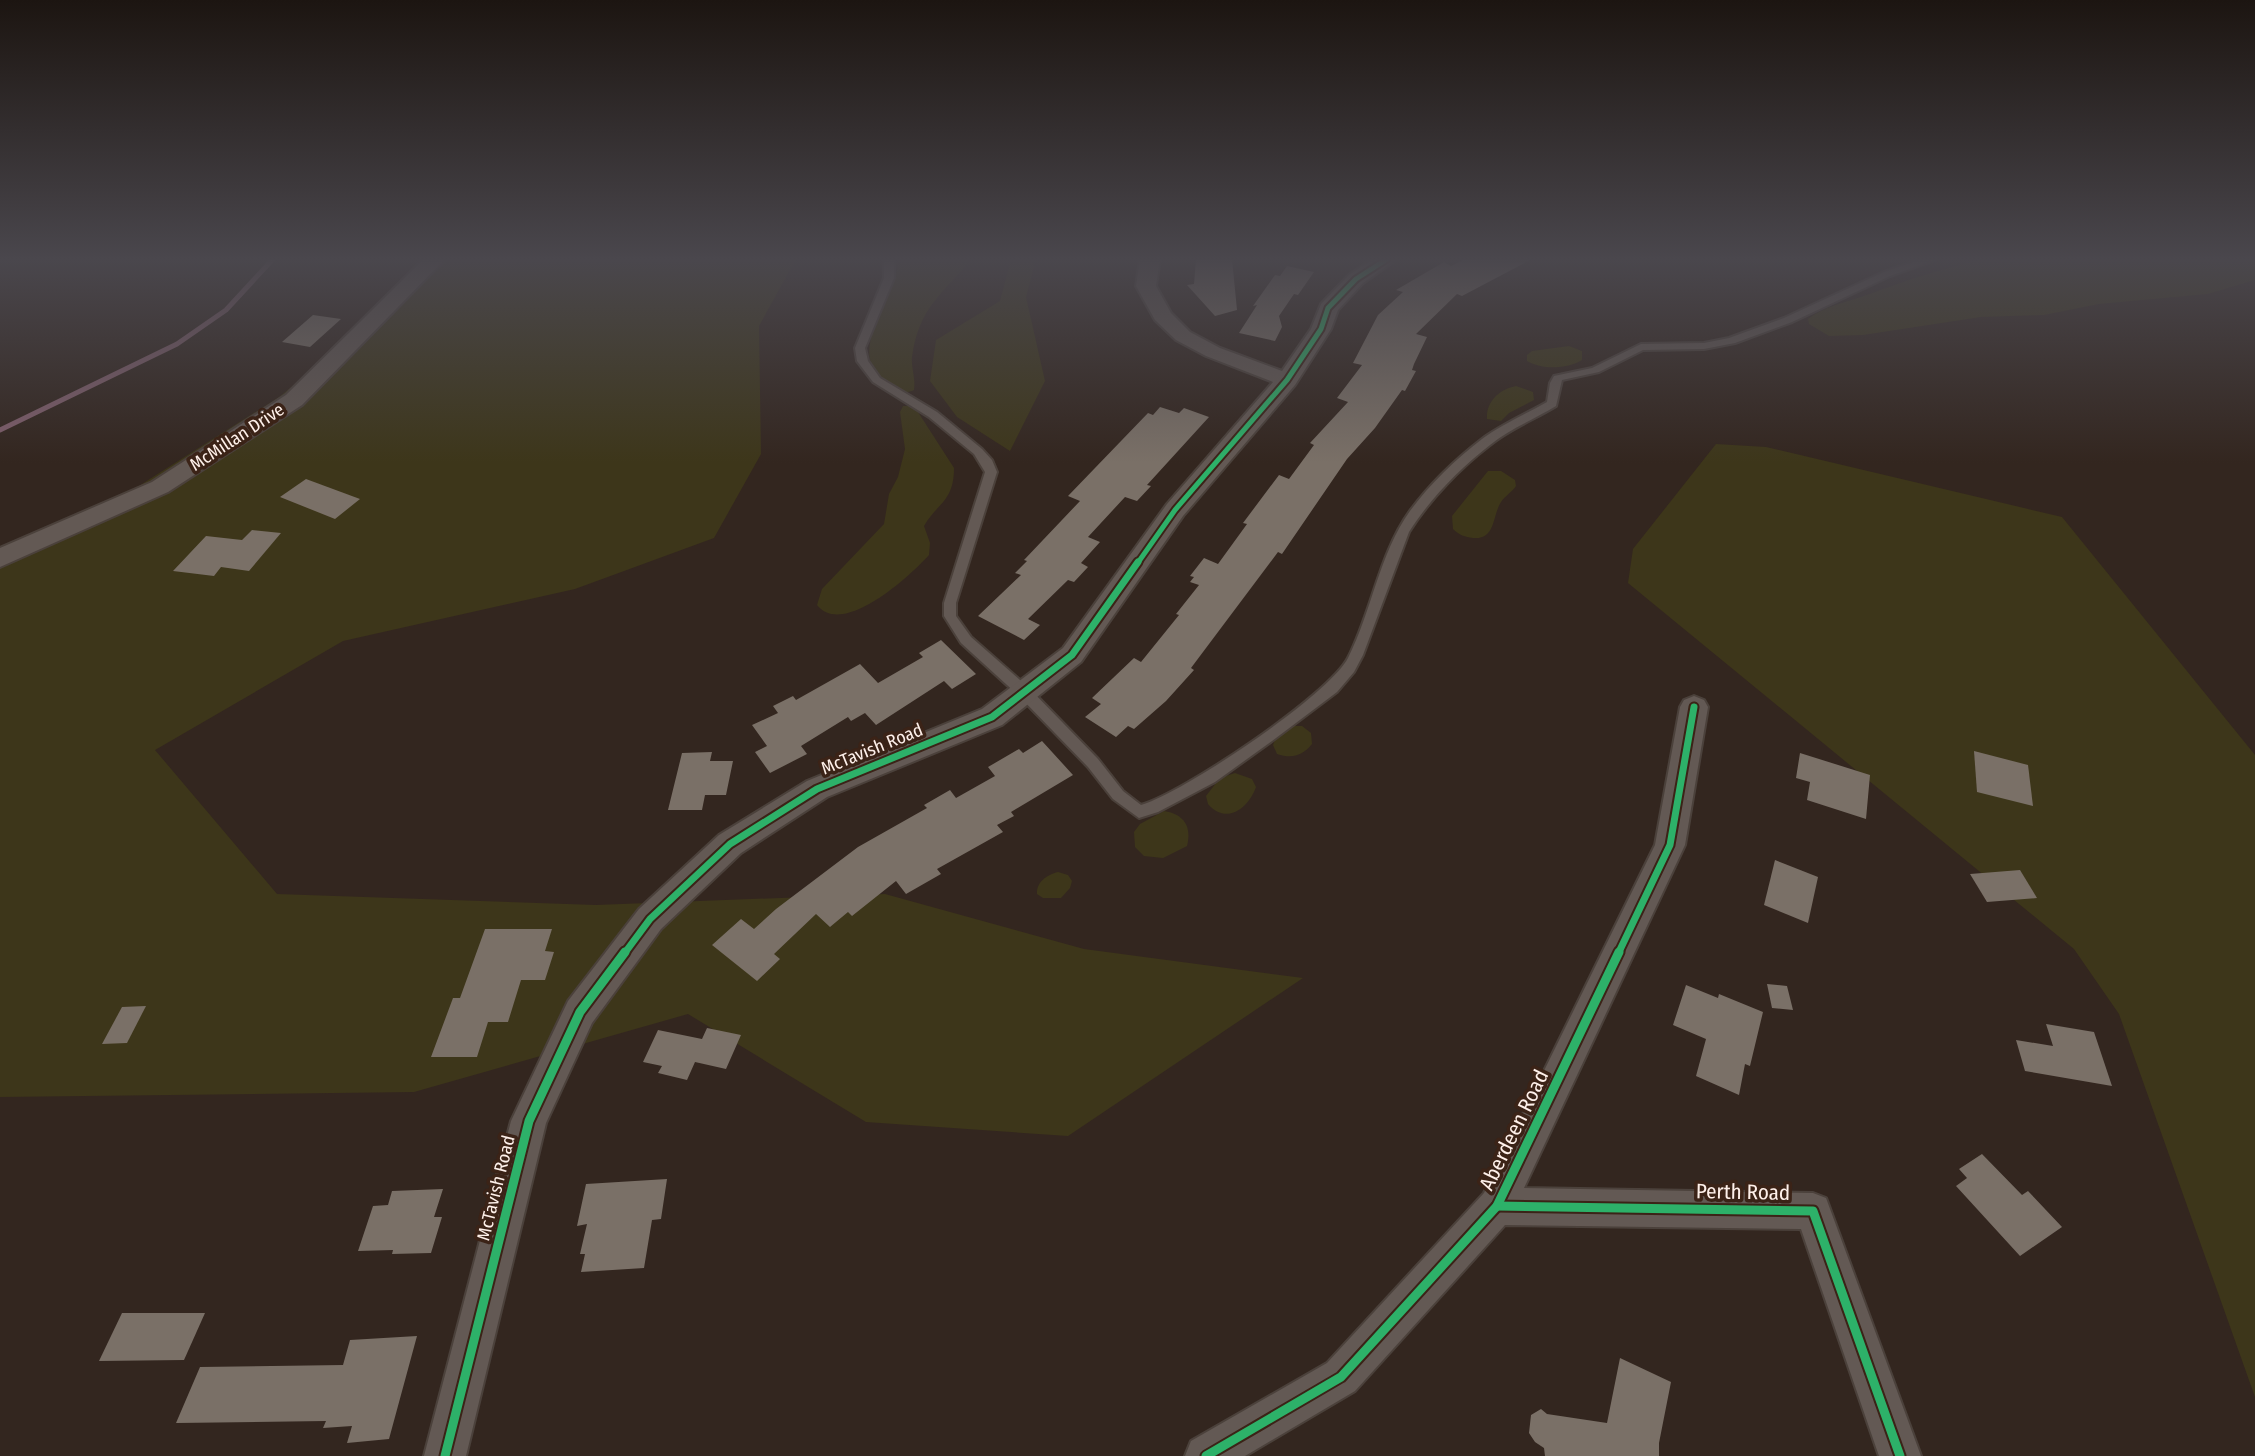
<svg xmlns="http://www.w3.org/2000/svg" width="2255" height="1456" font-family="'Fira Sans Condensed',sans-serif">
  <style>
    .green { fill: #3d361a }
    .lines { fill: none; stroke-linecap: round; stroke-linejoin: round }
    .stream { stroke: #7f5e6b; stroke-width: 5 }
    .building { fill: #7a7067 }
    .lane-casing { stroke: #4b413b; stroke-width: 4 }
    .street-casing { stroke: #4b413b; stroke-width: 4 }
    .lane { fill: #635954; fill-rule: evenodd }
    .street { fill: #635954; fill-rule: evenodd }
    .cycleway-far2-casing { stroke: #3b2317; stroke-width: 9 }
    .cycleway-far1-casing { stroke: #3b2317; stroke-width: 11 }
    .cycleway-casing { stroke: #3b2317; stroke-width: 13 }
    .cycleway-far2 { stroke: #2db169; stroke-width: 5 }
    .cycleway-far1 { stroke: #2db169; stroke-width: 7 }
    .cycleway { stroke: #2db169; stroke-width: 9 }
    .labels { text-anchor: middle; stroke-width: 7; stroke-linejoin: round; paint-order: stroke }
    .street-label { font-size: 18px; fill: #fef0ea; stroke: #3b2317 }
    .near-street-label { font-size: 21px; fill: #fef0ea; stroke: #3b2317 }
  </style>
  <rect width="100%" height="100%" fill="#33261f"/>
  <g class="green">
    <polygon points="438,259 796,259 759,326 761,454 714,538 575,589 343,641 155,750 277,894 596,905 885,894 1084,949 1303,978 1068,1136 866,1122 688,1014 414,1092 0,1097 0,558 98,512 279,397 380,315"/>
    <path d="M899,259H971C942,295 919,307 912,357C911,368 916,379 914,390C904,395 898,390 889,385C841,354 896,300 899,259Z"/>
    <polygon points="1011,259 1036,259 1026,297 1045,381 1010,451 957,417 930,381 936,340 1000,301"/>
    <path d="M1985,259H2255V280L2208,294L2099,304L2044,315L1981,317L1863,335L1829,336L1809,324L1808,319C1823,307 1846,302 1864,296C1904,281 1943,268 1985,259Z"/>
    <path d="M1569,346L1582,351V360C1567,369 1542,370 1527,361V355L1532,351Z"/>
    <path d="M1516,386L1533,392L1534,400L1509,413L1501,421L1487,419C1486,401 1500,389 1516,386Z"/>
    <path d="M903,406H910L918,412L954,468C954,502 937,503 924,526L930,543L929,555C910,576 843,638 817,605L822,589L884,524L889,494L898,477L905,449L900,412Z"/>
    <polygon points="1716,444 1766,447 2062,517 2255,755 2255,1397 2119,1014 2074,949 1628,583 1633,549"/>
    <path d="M1488,471H1501L1515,480L1516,486C1512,492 1505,496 1501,502C1492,516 1496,540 1473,538C1465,537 1459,535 1453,529L1452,516Z"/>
    <path d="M1294,726H1302L1311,733L1312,744C1302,756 1292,759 1277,754L1273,745C1276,736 1284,728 1294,726Z"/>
    <path d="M1235,773L1252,779L1256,787C1248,809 1226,825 1208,804L1206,796L1220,778Z"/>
    <path d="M1164,811C1184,814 1192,827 1187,846L1163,858L1144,856L1135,847L1134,832L1140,824Z"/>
    <path d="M1058,872L1068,875L1072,881L1070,888L1061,898H1043L1037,894C1036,882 1047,875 1058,872Z"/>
  </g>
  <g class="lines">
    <polyline class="stream" points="0,430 177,344 226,310 273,259"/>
  </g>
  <g class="building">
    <polygon points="1196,259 1232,259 1237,310 1215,316 1187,285 1194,284"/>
    <polygon points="1465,259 1532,259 1462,296 1457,294 1416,334 1427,337 1414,364 1412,370 1416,371 1405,391 1402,390 1375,428 1347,459 1282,554 1278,552 1191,668 1194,670 1166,701 1134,729 1128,726 1116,737 1085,717 1101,704 1092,698 1134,658 1141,662 1179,615 1176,614 1199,585 1190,582 1194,577 1190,576 1204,558 1218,564 1247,524 1243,523 1279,475 1289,479 1314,445 1310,443 1348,402 1337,398 1362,365 1353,363 1378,315 1403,292 1396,290 1444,262 1451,266"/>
    <polygon points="1287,266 1314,272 1298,295 1294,294 1279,316 1282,327 1275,341 1239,333 1257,305 1253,306 1275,275 1280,276"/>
    <polygon points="313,315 341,319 310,347 282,342"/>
    <polygon points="1160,407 1179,413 1184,408 1209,417 1147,485 1151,486 1137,501 1125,497 1088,537 1100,542 1081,563 1088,567 1074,582 1068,580 1028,619 1040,625 1024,640 978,616 1021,575 1015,573 1027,561 1024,560 1080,501 1068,496 1148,413 1153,415"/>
    <polygon points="306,479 360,499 335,519 280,497"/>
    <polygon points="252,530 281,533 249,571 221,567 214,576 173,571 206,536 242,540"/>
    <polygon points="941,640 976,674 952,689 944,681 876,725 865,713 851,721 848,717 801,746 807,754 770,773 755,752 767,746 752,725 778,713 773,706 793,696 796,700 860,664 878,683 923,657 919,653"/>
    <polygon points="1042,741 1073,775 1011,812 1014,816 997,825 1003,832 937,869 941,874 906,894 896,881 852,916 848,912 830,927 816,914 774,954 780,959 757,981 712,945 741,919 754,929 776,909 858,847 927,808 924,805 950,790 956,798 995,776 988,767 1019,749 1023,753"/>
    <polygon points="1974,751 2028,765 2033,806 1977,792"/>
    <polygon points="712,752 710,761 733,761 726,795 705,795 702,810 668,810 682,753"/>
    <polygon points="1800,753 1870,775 1866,819 1807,800 1810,782 1796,778"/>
    <polygon points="1775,860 1818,877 1808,923 1764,905"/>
    <polygon points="2020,870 2037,898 1987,902 1970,874"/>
    <polygon points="485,929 552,929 545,951 554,952 545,980 521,980 508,1022 488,1022 477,1057 431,1057 453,998 460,998"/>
    <polygon points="1767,984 1787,986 1793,1010 1772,1008"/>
    <polygon points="1686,985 1718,998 1719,994 1763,1012 1750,1066 1745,1064 1739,1095 1696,1076 1706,1039 1673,1025"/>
    <polygon points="146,1006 127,1043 102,1044 122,1007"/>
    <polygon points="2046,1024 2094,1032 2112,1086 2025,1071 2016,1040 2053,1046"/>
    <polygon points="707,1028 741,1035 726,1069 695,1062 687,1080 658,1073 662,1066 643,1062 658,1030 702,1039"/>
    <polygon points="1982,1154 2022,1195 2028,1191 2062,1227 2020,1256 1956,1186 1967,1178 1959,1169"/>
    <polygon points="667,1179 661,1219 652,1220 644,1268 581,1272 585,1254 580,1254 587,1224 577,1226 586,1184"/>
    <polygon points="443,1189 434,1217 442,1217 431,1253 392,1254 393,1250 358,1251 373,1206 388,1205 392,1191"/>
    <polygon points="122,1313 205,1313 184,1360 99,1361"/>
    <polygon points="417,1336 389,1439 347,1443 352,1426 323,1428 326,1421 176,1423 200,1367 343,1365 350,1340"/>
    <polygon points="1620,1358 1671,1382 1659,1443 1659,1456 1545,1456 1544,1448 1535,1442 1529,1433 1531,1415 1541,1409 1547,1414 1607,1423"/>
  </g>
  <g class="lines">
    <g class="lane-casing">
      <path id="lane" d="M884,259H894V278L865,348L868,361L880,378L937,412L982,449L992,460L997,472L956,603V616L971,637L1029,688L1098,759L1123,791L1141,805C1183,793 1329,695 1348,658C1372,611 1379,554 1410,511C1429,485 1456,459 1482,439C1501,425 1526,414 1547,402L1550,383L1554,376L1592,368L1641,344L1704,343L1729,338L1784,318L1884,272L1922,259H1937L1890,276L1792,322L1735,343L1704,349L1643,350L1599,372L1562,380L1556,406C1535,419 1509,429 1490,445C1460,468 1429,500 1409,532L1363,655L1354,672L1337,692L1272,741L1215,782L1158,812L1139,818L1113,799L1088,767L1019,696L961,643L944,616V603L985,472L974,454L929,417L873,382L857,361L855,348L884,278Z"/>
    </g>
    <g class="street-casing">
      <g id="street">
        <polygon points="424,259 445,259 302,405 168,492 0,567 0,548 152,482 286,395"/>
        <polygon points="1140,259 1160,259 1156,286 1171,313 1190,332 1220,348 1282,371 1311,329 1321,304 1349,275 1373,259 1397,259 1363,283 1338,310 1331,329 1295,385 1183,516 1081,662 1002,725 827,797 741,853 661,929 592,1023 546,1123 466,1456 424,1456 511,1121 568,1001 639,909 719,835 807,781 982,709 1063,648 1167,504 1273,382 1206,356 1176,340 1155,320 1136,286"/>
        <polygon points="1694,696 1704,700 1708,707 1685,845 1524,1188 1813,1193 1826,1198 1921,1456 1879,1456 1801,1229 1505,1225 1355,1391 1245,1456 1185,1456 1191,1441 1327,1363 1484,1193 1655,845 1680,707 1684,700"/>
      </g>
    </g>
    <use href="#lane" class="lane"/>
    <use href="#street" class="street"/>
    <g class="cycleway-far2-casing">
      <polyline id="cycleway-far2" points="1137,564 1175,510 1287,380 1321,329 1328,308 1356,279 1387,259"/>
    </g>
    <g class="cycleway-far1-casing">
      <g id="cycleway-far1">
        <polyline points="624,954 650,919 730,844 817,789 992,717 1072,655 1138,562"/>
        <polyline points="1618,954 1670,845 1694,707"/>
      </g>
    </g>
    <g class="cycleway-casing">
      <g id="cycleway">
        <polyline points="1497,1206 1813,1211 1900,1456"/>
        <polyline points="445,1456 529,1121 580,1012 625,952"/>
        <polyline points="1206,1456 1341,1377 1497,1206 1619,952"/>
      </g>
    </g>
    <use href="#cycleway-far2" class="cycleway-far2"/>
    <use href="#cycleway-far1" class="cycleway-far1"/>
    <use href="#cycleway" class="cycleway"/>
  </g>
  <linearGradient id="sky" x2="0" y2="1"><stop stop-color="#1c1511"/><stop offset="0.56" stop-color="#4a474d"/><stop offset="1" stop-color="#4a474d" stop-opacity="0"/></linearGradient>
  <rect width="2255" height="463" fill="url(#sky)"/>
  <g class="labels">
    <g class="street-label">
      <text transform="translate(237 437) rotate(-33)" y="6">McMillan Drive</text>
      <text transform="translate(872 749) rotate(-22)" y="6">McTavish Road</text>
      <text transform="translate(496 1188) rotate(-76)" y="6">McTavish Road</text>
    </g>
    <g class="near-street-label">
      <text transform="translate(1514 1130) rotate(-64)" y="7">Aberdeen Road</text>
      <text transform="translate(1743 1192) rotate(1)" y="7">Perth Road</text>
    </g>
  </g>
</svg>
